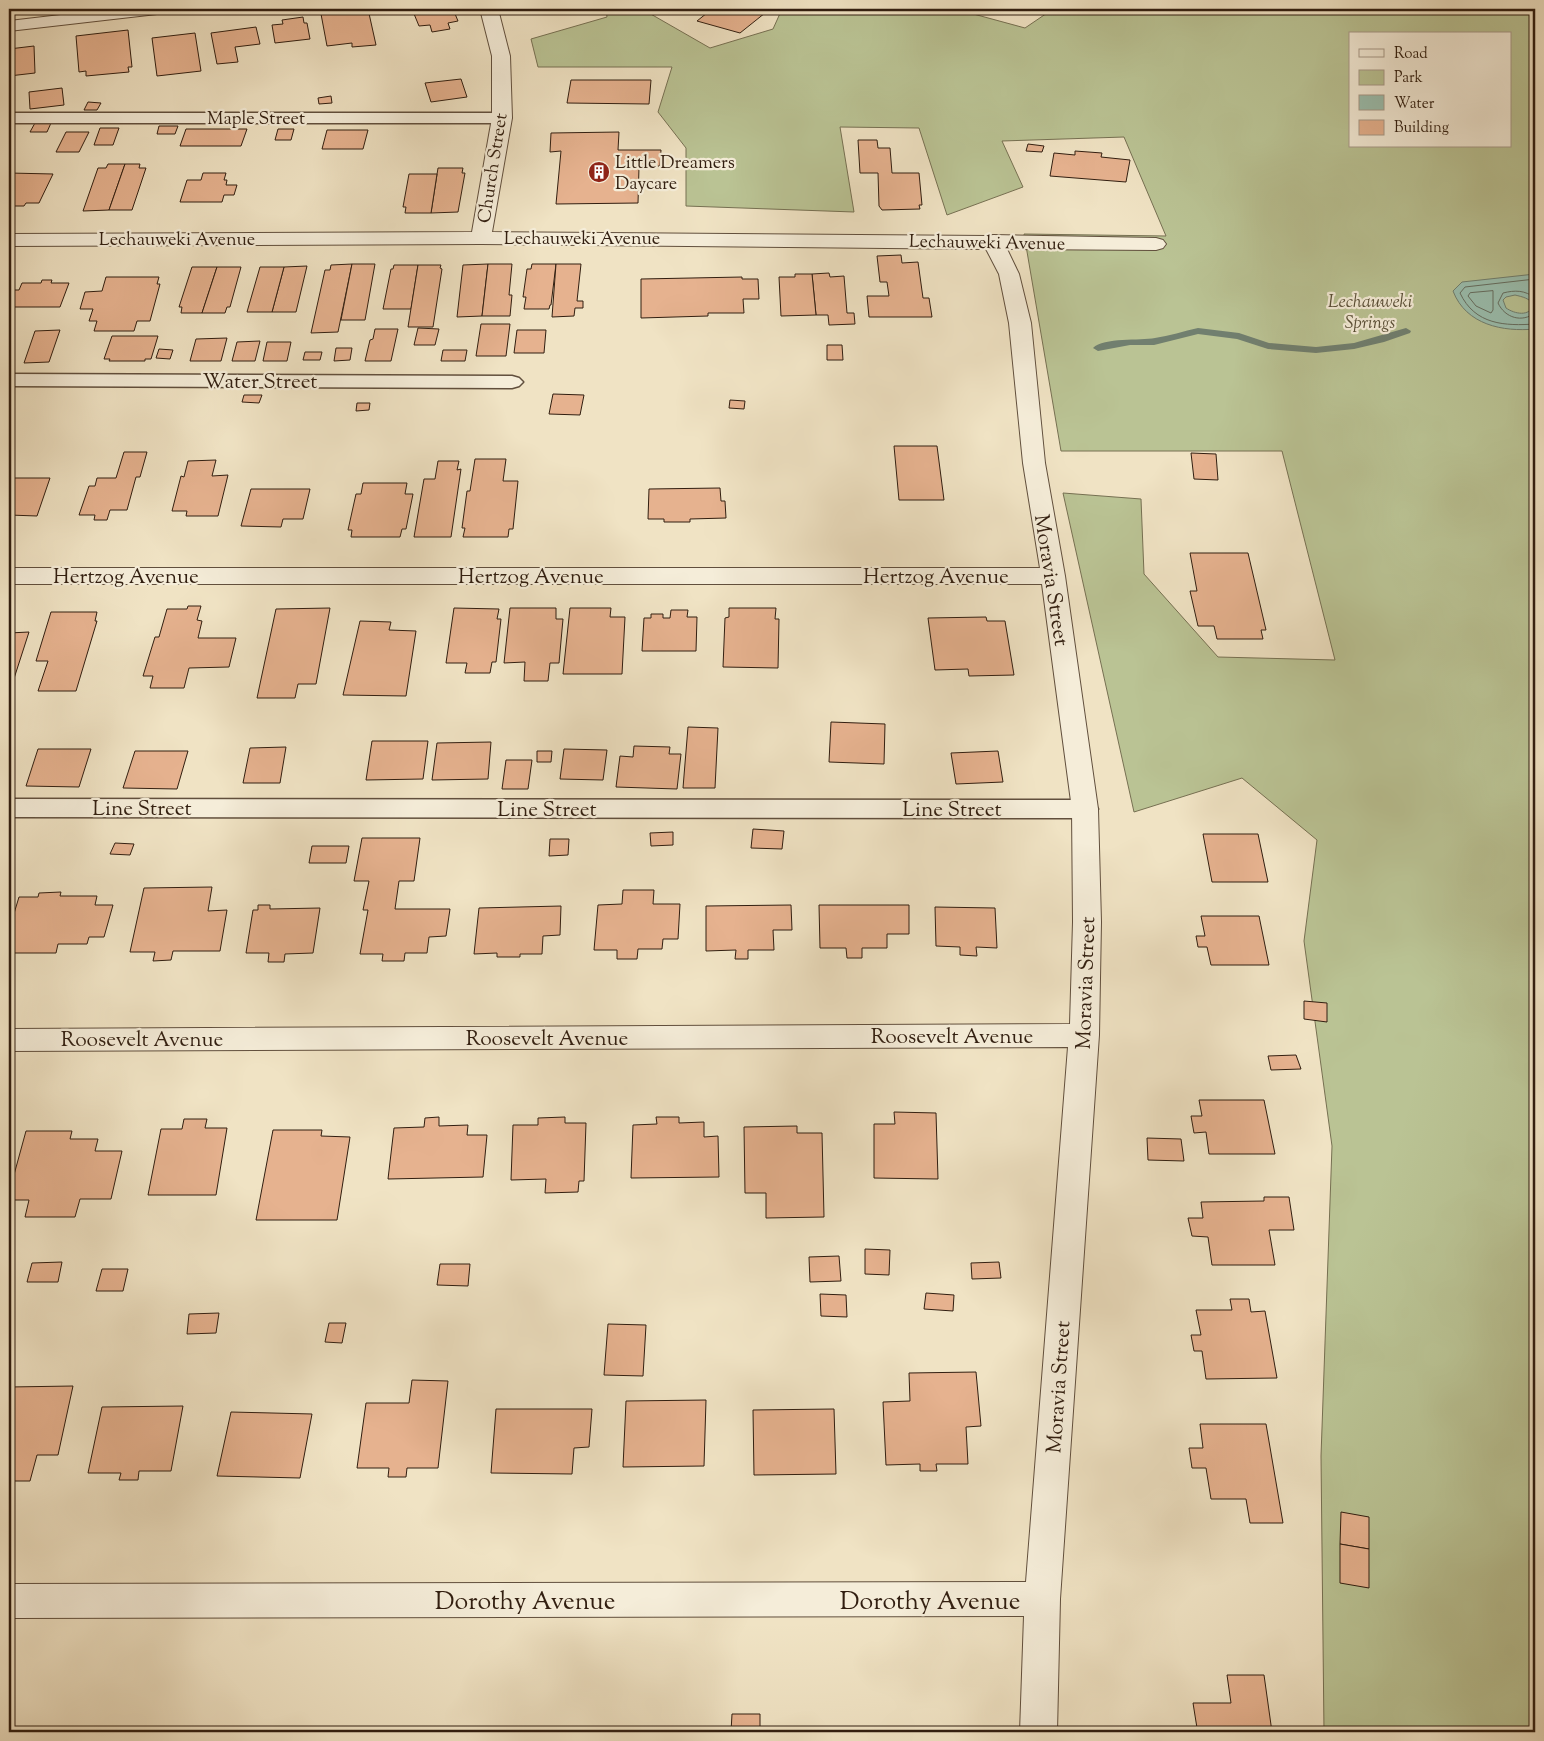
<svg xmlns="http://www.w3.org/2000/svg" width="1544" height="1741" font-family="'Sorts Mill Goudy',serif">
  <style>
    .green { fill: #bac394; stroke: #767052; fill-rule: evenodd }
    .water { fill: #9bbfaf; stroke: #717f6f; fill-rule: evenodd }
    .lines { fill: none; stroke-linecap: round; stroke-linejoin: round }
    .shore { stroke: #666e60; stroke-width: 1 }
    .stream { fill: #717f6f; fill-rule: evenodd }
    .building { fill: #e6b28f; stroke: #311e10 }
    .service-casing { stroke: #614f3d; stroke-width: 3 }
    .minor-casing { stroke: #614f3d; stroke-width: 2 }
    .service { fill: #f5edd9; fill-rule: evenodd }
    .minor { fill: #f5edd9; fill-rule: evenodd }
    .labels { text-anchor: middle; stroke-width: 4.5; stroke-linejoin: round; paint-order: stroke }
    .far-street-label { font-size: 18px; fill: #311e10; stroke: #f5edd9 }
    .far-poi-label { font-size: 18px; fill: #311e10; stroke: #f5edd9; text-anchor: start }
    .far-park-label { font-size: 18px; font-style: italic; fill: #5a5038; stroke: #f5edd9 }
    .street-label { font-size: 21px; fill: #311e10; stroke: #f5edd9 }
    .near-street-label { font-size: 25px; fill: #311e10; stroke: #f5edd9 }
  </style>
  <rect width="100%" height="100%" fill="#f0e3c4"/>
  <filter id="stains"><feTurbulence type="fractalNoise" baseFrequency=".004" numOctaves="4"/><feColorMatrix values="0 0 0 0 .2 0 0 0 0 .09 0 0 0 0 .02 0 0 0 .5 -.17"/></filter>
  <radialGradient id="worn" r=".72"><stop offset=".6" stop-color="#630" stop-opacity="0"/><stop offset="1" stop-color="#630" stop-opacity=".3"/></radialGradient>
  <path class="green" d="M606,9H642L710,48L773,29L782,9H955L1025,28L1053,9H1535V1732H1324L1321,1456L1332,1146L1304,941L1317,840L1242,778L1134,812L1063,493L1141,499L1144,574L1218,657L1335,660L1282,451H1061L1024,234L1166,236L1124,137L1002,141L1023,187L947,215L919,128L840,127L854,212L686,206V148L658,112L672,67H538L531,39L607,17ZM1350,34H1510V146H1350Z"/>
  <path class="water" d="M1535,274V329C1503,332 1466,325 1453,291L1462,282ZM1515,295C1523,297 1529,298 1534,305C1529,317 1515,314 1506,308L1503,300L1506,297Z"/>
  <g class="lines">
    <g class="shore">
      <path d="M1535,279L1465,287L1460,293C1475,325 1505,326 1535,324"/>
      <polygon points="1493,291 1493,310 1491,313 1476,306 1468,296 1470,293"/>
      <path d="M1535,298C1525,290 1515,290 1503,293L1498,303C1505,318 1522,323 1535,313"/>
    </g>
    <path class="stream" d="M1198,328L1239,333L1269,343L1316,347L1354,343L1406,328L1411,331L1410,333L1384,342L1354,349L1316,353L1268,349L1237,339L1198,334L1154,345H1130L1098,351L1093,348C1104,337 1140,341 1155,338C1169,336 1184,331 1198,328Z"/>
  </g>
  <g class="building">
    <polygon points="368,9 376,45 352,47 352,43 327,46 321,14"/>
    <polygon points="412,9 453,9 458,21 448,23 450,29 432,32 430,25 419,26"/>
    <polygon points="553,9 587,9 587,10 555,14"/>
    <polygon points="712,9 770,9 740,33 697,21"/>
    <polygon points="987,9 1024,9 989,13"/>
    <polygon points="303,17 304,23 307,23 310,39 275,43 272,25 283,24 282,20"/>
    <polygon points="256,27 260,44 235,47 238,62 217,64 211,33"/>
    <polygon points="128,30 132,67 128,67 129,72 86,76 86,71 79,72 76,36"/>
    <polygon points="195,33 201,71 157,76 152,38"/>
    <polygon points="34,46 35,73 9,76 9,49"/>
    <polygon points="461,79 467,97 431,102 425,83"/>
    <polygon points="571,80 651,80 649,104 567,103"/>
    <polygon points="62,88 64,105 30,109 29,92"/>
    <polygon points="331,96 332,103 319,104 318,98"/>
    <polygon points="88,102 101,103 97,110 84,110"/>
    <polygon points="35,123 51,123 47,132 30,132"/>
    <polygon points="159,126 178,126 175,134 157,134"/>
    <polygon points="100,128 119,128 113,145 94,145"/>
    <polygon points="186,129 247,129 241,146 180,146"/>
    <polygon points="278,129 294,129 291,140 275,140"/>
    <polygon points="327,130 368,130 363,149 322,149"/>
    <polygon points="66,132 89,132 79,152 56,152"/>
    <polygon points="619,132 618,150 661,150 660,166 639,167 638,203 556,204 561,151 550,152 551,133"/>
    <polygon points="858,140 877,140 878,148 890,148 892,173 919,173 922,205 919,205 920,209 882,210 879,206 878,173 860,173"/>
    <polygon points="1028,144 1044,146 1042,152 1026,151"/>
    <polygon points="1075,151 1102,153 1101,157 1130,160 1126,182 1050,176 1054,153 1075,155"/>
    <polygon points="108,164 125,164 109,210 83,211 98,168 106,168"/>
    <polygon points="125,164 140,164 139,168 146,168 132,210 109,210"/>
    <polygon points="438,168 463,168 462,173 465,173 458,212 431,213"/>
    <polygon points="9,173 53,174 39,203 26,203 24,206 9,206"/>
    <polygon points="203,173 226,173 224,180 227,180 226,185 237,185 234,195 224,195 222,202 180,202 187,180 201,180"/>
    <polygon points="409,174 437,174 431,213 405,213 406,207 403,207"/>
    <polygon points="901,255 902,263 918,262 923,298 929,298 932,317 869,317 867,296 889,296 887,282 880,282 877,256"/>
    <polygon points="352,264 338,332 311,333 325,270 330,270 331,265"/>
    <polygon points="352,264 375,264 365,320 341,320"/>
    <polygon points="488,264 482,316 457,317 463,265"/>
    <polygon points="488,264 512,264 509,295 512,295 510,316 482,316"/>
    <polygon points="532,264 556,264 551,305 550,305 549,309 524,309 526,297 523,297 527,269 531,269"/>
    <polygon points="556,264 581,264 577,301 583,301 583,308 575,308 574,316 552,317"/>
    <polygon points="394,265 418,265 411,309 383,309 391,269 393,269"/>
    <polygon points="418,265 441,265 440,268 442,269 433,327 408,327"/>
    <polygon points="307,266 296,312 272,312 284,267"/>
    <polygon points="192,267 217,267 202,313 181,313 182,307 179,307"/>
    <polygon points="217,267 241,267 230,307 227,307 225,313 202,313"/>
    <polygon points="260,267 284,267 272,312 247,312"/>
    <polygon points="829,273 830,277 844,276 847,313 854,313 855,324 829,325 828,315 816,315 812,274"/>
    <polygon points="795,274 812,274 816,315 781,316 779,277 795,277"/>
    <polygon points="106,277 159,277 157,284 160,284 150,321 137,321 134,331 94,331 97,321 89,321 93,309 80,309 85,292 102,291"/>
    <polygon points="742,277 742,279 758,279 759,299 743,299 744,313 708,313 708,316 641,318 641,279"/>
    <polygon points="42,280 52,280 51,283 69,283 60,307 9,307 13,290 19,290 22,283 41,283"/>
    <polygon points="481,324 510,324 506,356 476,356"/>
    <polygon points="418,328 439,329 435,345 414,345"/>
    <polygon points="375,329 398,329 391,361 365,361 370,340 373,339"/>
    <polygon points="60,330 49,362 24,363 35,331"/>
    <polygon points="517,330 546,330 544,353 514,353"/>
    <polygon points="112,336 158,336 151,359 145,359 145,361 109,361 110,359 104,359"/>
    <polygon points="227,338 221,361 190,361 196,339"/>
    <polygon points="260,341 255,361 232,361 237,342"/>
    <polygon points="267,342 291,342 287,361 263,361"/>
    <polygon points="827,345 842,345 843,360 827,360"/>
    <polygon points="336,348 352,348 350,360 334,361"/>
    <polygon points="159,349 173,350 170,359 156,358"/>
    <polygon points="443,350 467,350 465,361 441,361"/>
    <polygon points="305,352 322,352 320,360 303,360"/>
    <polygon points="553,394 584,395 580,415 549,414"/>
    <polygon points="244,395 262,395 259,403 242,402"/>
    <polygon points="730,400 745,401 744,409 729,408"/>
    <polygon points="357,403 370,403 369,410 356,411"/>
    <polygon points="894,446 937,446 944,500 899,500"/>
    <polygon points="124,452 147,452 140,477 136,477 127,510 110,510 107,520 94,520 95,515 79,515 89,486 95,486 97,478 116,478"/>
    <polygon points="1191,453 1216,454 1218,480 1194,479"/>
    <polygon points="475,459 506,459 503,481 518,481 513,529 509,529 508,537 463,537 465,528 462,528 467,491 470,491"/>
    <polygon points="216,460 212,476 228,475 218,516 186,516 187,511 172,511 181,476 184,477 188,461"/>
    <polygon points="438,461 459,461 457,470 461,469 451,537 414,537 424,479 435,479"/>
    <polygon points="9,478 50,478 37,516 9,515"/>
    <polygon points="363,483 407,483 405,494 413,494 406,529 402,529 400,537 351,537 352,530 348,530 356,494 361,494"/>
    <polygon points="720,488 721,501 725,501 726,518 690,519 690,522 664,522 664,519 648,519 649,489"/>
    <polygon points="251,489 310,489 303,519 283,519 281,527 241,526"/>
    <polygon points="1190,553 1248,553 1266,630 1261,630 1263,639 1217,639 1214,626 1198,626 1190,591 1197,591"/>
    <polygon points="188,606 201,606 197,620 202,621 198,638 236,638 229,667 189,668 184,688 150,688 153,676 143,676 155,637 159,637 167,609 187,609"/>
    <polygon points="330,608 316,684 298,684 295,698 257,698 276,609"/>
    <polygon points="454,608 499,609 497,619 501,619 496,662 492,662 490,673 465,673 467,663 446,663"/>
    <polygon points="510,608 556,608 556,619 563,619 559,663 550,663 548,681 524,681 525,662 504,663"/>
    <polygon points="570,608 611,608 610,617 625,617 622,674 563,674"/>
    <polygon points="729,608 776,608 775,619 779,619 778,668 723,667 725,618 729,617"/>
    <polygon points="671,610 688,610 687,617 697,617 696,651 642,651 644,618 651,618 651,614 663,614 663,618 670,618"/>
    <polygon points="51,612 97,612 95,621 97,621 76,691 38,691 48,661 36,661"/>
    <polygon points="986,617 987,621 1005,621 1014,675 969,676 968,669 935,670 928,618"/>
    <polygon points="360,621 391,622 389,630 416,631 406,696 343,695"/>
    <polygon points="29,632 9,694 9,633"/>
    <polygon points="831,722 885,724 884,764 829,762"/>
    <polygon points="688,727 718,728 715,788 683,788"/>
    <polygon points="372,741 428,741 423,779 366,780"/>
    <polygon points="491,742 488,779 432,780 437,743"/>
    <polygon points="634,746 670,747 669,754 681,754 677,789 616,787 620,756 633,757"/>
    <polygon points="286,747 280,783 243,783 250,748"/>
    <polygon points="38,749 91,749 79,787 26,786"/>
    <polygon points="564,749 607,750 603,780 560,779"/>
    <polygon points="135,751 188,751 177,789 123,788"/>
    <polygon points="537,751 552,751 551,762 537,762"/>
    <polygon points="998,751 1003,782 956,784 951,753"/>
    <polygon points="506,760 532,760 528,789 502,789"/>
    <polygon points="753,829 784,831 782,849 751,848"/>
    <polygon points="673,832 673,845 651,846 650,833"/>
    <polygon points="1203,834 1258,834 1268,882 1212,882"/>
    <polygon points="362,838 420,838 414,881 399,881 395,909 450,909 446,936 429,937 427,953 405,953 404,961 382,961 383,954 360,954 368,910 363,910 369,881 354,881"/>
    <polygon points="550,839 569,839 568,855 549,856"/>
    <polygon points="115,843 134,844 130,855 110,854"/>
    <polygon points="312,846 349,846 346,863 309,863"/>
    <polygon points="212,887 208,911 227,910 220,951 173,951 171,960 153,961 155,952 130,952 144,888"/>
    <polygon points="623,890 654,890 653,904 680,904 678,939 663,939 662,949 638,949 637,959 617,959 617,950 594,950 598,905 622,904"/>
    <polygon points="61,892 60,896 97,896 95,905 113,905 104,937 89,937 87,944 58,944 56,953 9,953 9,930 19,897 38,897 39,893"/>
    <polygon points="258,905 270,905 270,909 320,908 313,953 285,954 284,962 268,962 269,953 246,953 253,910 258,910"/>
    <polygon points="791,905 792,930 773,930 774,950 748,950 748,959 735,959 736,950 706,951 706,906"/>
    <polygon points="819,905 909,905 909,934 887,934 887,948 862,948 862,958 847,958 846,948 820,948"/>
    <polygon points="561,906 560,935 543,936 542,954 520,954 520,957 497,957 497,953 474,954 479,908"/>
    <polygon points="935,907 995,908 997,948 976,947 977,956 960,955 960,947 936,946"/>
    <polygon points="1201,916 1259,916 1269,965 1211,965 1207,947 1198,947 1196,936 1205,936"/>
    <polygon points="1304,1001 1327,1003 1327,1022 1304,1019"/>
    <polygon points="1296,1055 1301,1069 1271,1070 1268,1056"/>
    <polygon points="1199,1100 1264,1100 1275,1154 1209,1154 1206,1132 1194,1133 1191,1116 1202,1116"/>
    <polygon points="894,1112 936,1113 938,1179 874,1178 874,1124 895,1124"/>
    <polygon points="439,1117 439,1126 468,1125 467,1135 487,1135 483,1177 388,1179 394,1128 424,1127 425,1118"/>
    <polygon points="565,1117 565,1123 586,1123 584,1181 579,1181 578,1192 545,1193 546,1179 511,1180 513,1125 538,1125 538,1118"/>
    <polygon points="656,1117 679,1117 679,1123 704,1122 704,1137 718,1136 719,1177 631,1178 633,1125 657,1124"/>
    <polygon points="184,1119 207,1119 205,1128 227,1128 216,1195 148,1195 161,1129 182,1129"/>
    <polygon points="797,1126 797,1133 822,1133 824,1217 766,1218 766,1193 745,1193 744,1127"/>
    <polygon points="273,1130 322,1130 321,1136 350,1137 337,1220 256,1220"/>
    <polygon points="26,1131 72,1131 70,1139 98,1139 95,1151 122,1151 111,1199 80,1199 75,1217 25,1217 29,1200 9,1200 9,1193"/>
    <polygon points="1147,1138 1181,1139 1184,1161 1148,1160"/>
    <polygon points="1264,1197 1289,1197 1294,1230 1269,1230 1275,1265 1212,1265 1208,1237 1192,1236 1188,1218 1203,1218 1201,1202 1264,1201"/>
    <polygon points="865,1249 890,1250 889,1275 865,1274"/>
    <polygon points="839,1256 841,1281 810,1282 809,1257"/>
    <polygon points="62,1262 58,1282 27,1282 32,1263"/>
    <polygon points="999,1262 1001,1278 972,1279 971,1263"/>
    <polygon points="440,1264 470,1264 468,1286 437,1285"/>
    <polygon points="102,1269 128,1269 123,1291 96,1291"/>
    <polygon points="926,1293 954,1295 953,1311 924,1309"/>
    <polygon points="820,1294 846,1295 847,1317 821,1316"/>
    <polygon points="1230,1299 1249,1299 1251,1312 1265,1311 1277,1378 1206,1379 1202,1351 1194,1351 1191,1335 1201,1335 1196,1310 1232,1310"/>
    <polygon points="219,1313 216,1333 187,1334 189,1314"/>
    <polygon points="329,1323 346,1323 342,1343 325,1342"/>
    <polygon points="608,1324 646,1325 643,1376 604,1375"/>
    <polygon points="976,1372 981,1426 966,1427 968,1464 936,1464 937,1471 920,1471 920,1464 886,1465 883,1402 910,1401 909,1373"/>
    <polygon points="412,1380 448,1381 438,1468 407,1468 406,1477 388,1477 389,1468 357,1468 366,1403 409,1403"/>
    <polygon points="73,1386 58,1455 37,1455 30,1481 9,1481 9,1387"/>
    <polygon points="706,1400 704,1466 623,1467 626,1401"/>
    <polygon points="183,1406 171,1471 139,1471 138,1480 119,1480 121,1473 88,1473 102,1407"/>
    <polygon points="496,1409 592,1409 589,1447 574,1448 572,1474 491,1473"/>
    <polygon points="834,1409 836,1474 754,1475 753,1410"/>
    <polygon points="231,1412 312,1414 300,1478 217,1476"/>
    <polygon points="1200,1424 1266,1424 1283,1523 1250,1523 1246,1499 1211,1499 1206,1468 1192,1468 1189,1448 1203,1448"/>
    <polygon points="1341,1512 1369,1517 1369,1549 1340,1544"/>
    <polygon points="1340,1544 1369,1549 1369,1588 1340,1583"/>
    <polygon points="1227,1675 1264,1675 1272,1732 1184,1732 1183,1728 1197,1728 1193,1703 1231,1703"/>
    <polygon points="732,1714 760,1714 760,1732 731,1732"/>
  </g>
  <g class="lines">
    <g class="service-casing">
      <g id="service">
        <polygon points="9,113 502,113 508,114 511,118 508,122 502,123 9,123"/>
        <polygon points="9,374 512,376 519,378 523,382 519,386 512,388 9,386"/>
        <polygon points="9,799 1085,800 1094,803 1098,809 1094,815 1085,818 9,817"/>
      </g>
    </g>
    <g class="minor-casing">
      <g id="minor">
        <polygon points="112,9 166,9 163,13 157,14 9,31 9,21"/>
        <polygon points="480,9 498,9 510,56 512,118 492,232 987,236 993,235 1156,238 1163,240 1166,244 1163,248 1156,250 1007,249 1019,274 1031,323 1045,463 1065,576 1098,809 1101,922 1099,1035 1060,1599 1057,1732 1020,1732 1024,1616 9,1618 9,1584 1026,1582 1068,1047 9,1051 9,1029 1070,1024 1073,922 1072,809 1042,584 9,584 9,568 1040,568 1023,463 1009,323 999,274 986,249 481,244 9,246 9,234 472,232 492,118 492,56"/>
      </g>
    </g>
    <use href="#service" class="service"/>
    <use href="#minor" class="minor"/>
  </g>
  <defs>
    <g id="building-disc" transform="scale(1.125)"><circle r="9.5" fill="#8f2418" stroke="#f5edd9"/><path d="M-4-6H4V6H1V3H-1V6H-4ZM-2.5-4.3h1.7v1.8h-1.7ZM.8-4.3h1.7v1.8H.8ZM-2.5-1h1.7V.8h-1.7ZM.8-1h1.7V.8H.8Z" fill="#fff"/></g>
  </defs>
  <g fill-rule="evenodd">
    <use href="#building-disc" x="599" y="172"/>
  </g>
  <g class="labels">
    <g class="far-street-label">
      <text x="256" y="124">Maple Street</text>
      <text transform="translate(492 168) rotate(-81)" y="6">Church Street</text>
      <text x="582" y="244">Lechauweki Avenue</text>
      <text x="177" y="245">Lechauweki Avenue</text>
      <text transform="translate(987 242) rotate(1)" y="6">Lechauweki Avenue</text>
    </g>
    <g class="far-poi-label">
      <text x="615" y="168">Little Dreamers<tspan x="615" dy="21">Daycare</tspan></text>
    </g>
    <g class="far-park-label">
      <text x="1370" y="307">Lechauweki<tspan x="1370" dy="21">Springs</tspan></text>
    </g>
    <g class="street-label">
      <text x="260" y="388">Water Street</text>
      <text x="126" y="583">Hertzog Avenue</text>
      <text x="531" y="583">Hertzog Avenue</text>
      <text x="936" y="583">Hertzog Avenue</text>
      <text transform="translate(1052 580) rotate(81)" y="7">Moravia Street</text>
      <text x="142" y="815">Line Street</text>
      <text x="547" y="816">Line Street</text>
      <text x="952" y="816">Line Street</text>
      <text transform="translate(1085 983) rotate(-88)" y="7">Moravia Street</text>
      <text x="952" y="1043">Roosevelt Avenue</text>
      <text x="547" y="1045">Roosevelt Avenue</text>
      <text x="142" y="1046">Roosevelt Avenue</text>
      <text transform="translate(1058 1387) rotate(-86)" y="7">Moravia Street</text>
    </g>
    <g class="near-street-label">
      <text x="525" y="1609">Dorothy Avenue</text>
      <text x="930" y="1609">Dorothy Avenue</text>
    </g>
  </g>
  <rect width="1544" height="1741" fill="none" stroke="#f0e3c4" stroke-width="30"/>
  <rect x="10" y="10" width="1524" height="1721" fill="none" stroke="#311e10" stroke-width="2.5"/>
  <rect x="15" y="15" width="1514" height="1711" fill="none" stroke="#311e10"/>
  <rect x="1349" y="32" width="162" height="115" fill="#f5edd9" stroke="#a79a89"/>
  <rect x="1359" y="49" width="25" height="8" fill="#f5edd9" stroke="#a79a89"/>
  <text x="1394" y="58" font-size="15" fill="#311e10">Road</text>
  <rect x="1359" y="70" width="25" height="15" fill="#bac394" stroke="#a79a89"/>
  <text x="1394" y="82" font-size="15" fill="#311e10">Park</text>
  <rect x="1359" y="95" width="25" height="15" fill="#9bbfaf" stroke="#a79a89"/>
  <text x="1394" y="108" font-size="15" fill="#311e10">Water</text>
  <rect x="1359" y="120" width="25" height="15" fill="#e6b28f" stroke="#a79a89"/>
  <text x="1394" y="132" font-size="15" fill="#311e10">Building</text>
  <rect width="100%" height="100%" filter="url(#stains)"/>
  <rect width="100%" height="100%" fill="url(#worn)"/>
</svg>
